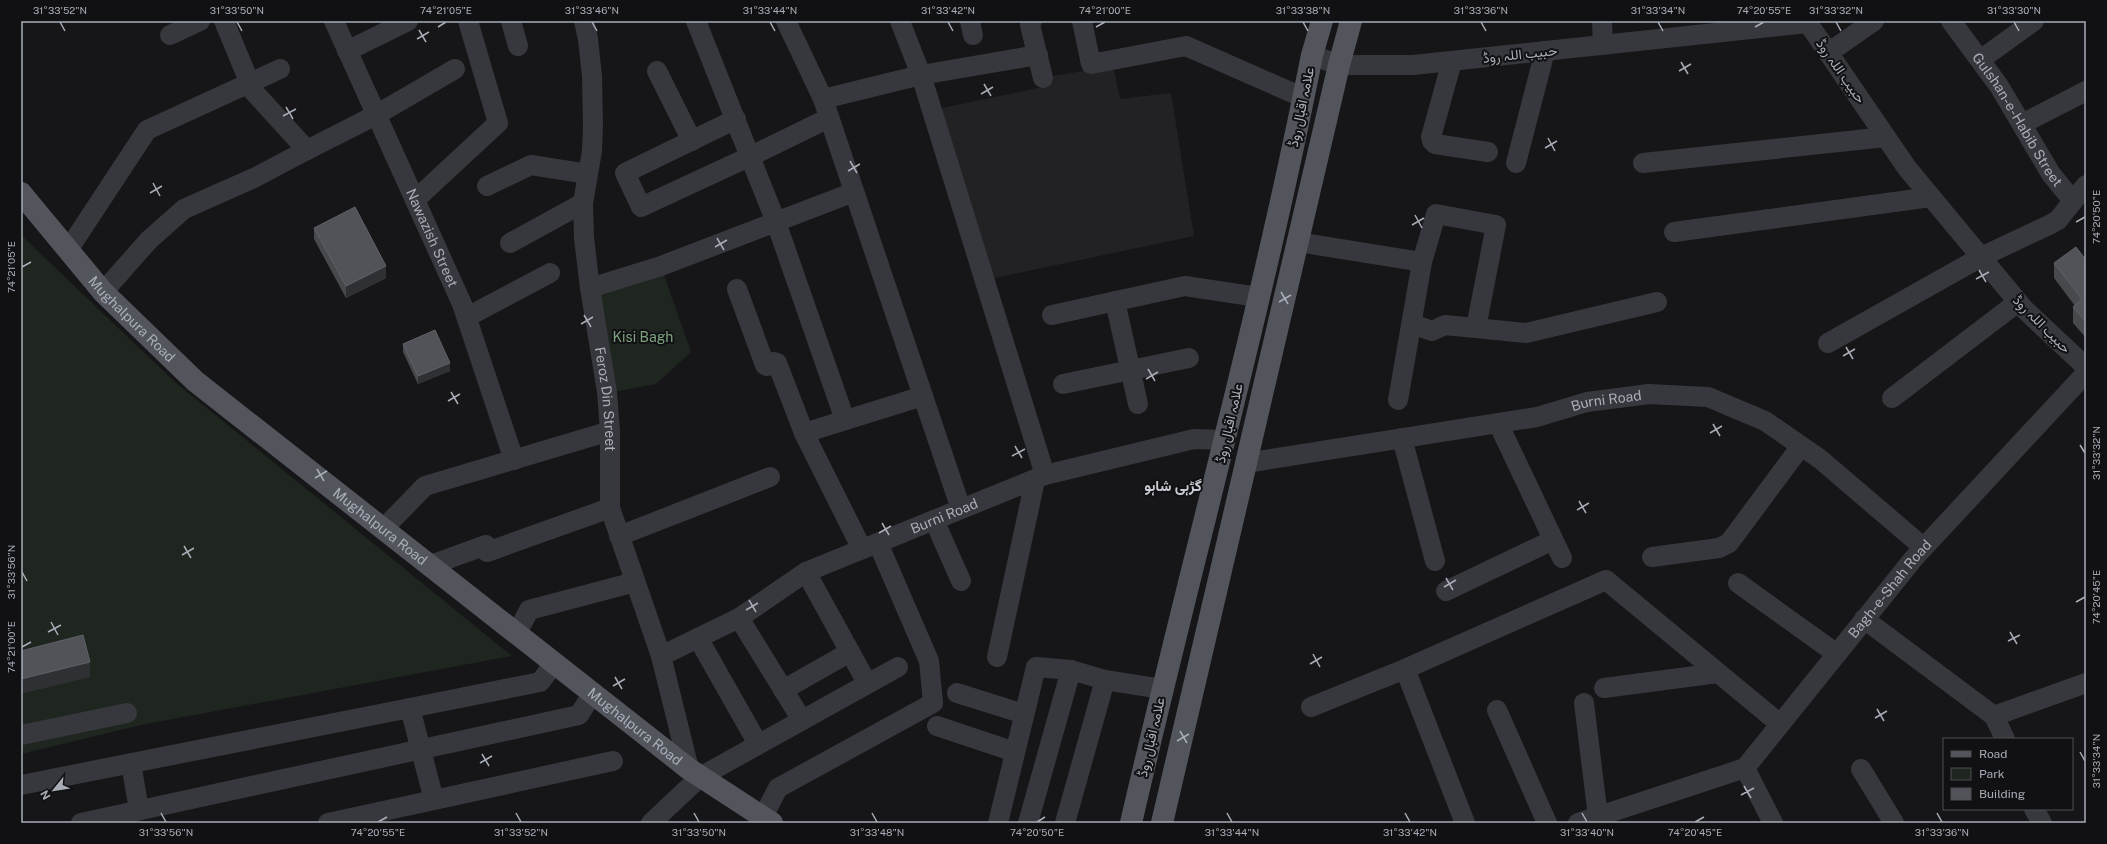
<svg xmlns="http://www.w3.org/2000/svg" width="2107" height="844" font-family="'Public Sans',Vazirmatn,sans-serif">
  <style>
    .built { fill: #222225 }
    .green { fill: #1e261f }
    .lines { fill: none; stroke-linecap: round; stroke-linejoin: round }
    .minor { stroke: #37383d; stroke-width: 20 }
    .major { stroke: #53555c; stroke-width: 22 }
    .wall { fill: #47494d }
    .shaded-wall { fill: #2f3033 }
    .building { fill: #525359; stroke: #5f6168 }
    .ticks { fill: none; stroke: #a8adb8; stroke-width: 1.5 }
    .labels { text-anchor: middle; stroke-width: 4; stroke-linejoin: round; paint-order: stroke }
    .street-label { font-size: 14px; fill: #a8adb8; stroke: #111113 }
    .park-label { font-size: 14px; fill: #7fa381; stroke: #111113 }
    .neighbourhood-label { font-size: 15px; font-weight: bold; fill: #c9ccd4; stroke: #111113 }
    .neatline { fill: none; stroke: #a8adb8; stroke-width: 1.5 }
    .ticks-label { font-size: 10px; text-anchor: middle; fill: #a8adb8 }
  </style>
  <rect width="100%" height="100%" fill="#161618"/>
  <polygon class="built" points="1113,66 1120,99 1171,93 1194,236 985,280 932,110 1043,87 1041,78"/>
  <g class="green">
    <polygon points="21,235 176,383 512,656 141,725 21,754"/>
    <polygon points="661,266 691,352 656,384 614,392 590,288"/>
  </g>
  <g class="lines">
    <g class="minor">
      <polyline points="224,21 253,91 307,150"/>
      <path id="s1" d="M334,21L462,304L514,460"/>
      <polyline points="511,21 518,46"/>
      <path id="s2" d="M584,21L588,39L592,76L593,126L592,151L583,203L584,238L590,288L607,392L610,431V508L661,656L689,769"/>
      <polyline points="696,21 776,222 845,420"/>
      <polyline points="786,21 823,99 961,509"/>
      <polyline points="900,21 921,75 1045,475"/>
      <polyline points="970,21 973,35"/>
      <polyline points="1032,21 1030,25 1043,78"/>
      <polyline points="1082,21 1091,64 1186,46 1304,98"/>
      <polyline points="1602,21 1603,45"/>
      <path id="s3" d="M1951,21L1999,86L2051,174L2073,201"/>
      <polyline points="170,35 200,21"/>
      <polyline points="347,51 408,21"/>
      <polyline points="1828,53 1874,21"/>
      <polyline points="1312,55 1339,65 1413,65 1808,23 1907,168 2024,309 2086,367"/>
      <polyline points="1980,60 2034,21"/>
      <polyline points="1452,61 1431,137 1432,141 1435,144 1488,152"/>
      <polyline points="657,71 692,141"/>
      <polyline points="823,99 921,75 1038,55"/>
      <polyline points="736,119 625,173 641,207 751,156 829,118"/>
      <polyline points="2022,124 2086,91"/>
      <polyline points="1516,163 1545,51"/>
      <polyline points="1643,163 1886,137"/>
      <polyline points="487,186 531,165 588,174"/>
      <polyline points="415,200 498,123 468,21"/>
      <polyline points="1674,232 1931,197"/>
      <polyline points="1298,242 1422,262 1398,400"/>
      <polyline points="510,243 583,203"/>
      <polyline points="68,250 147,130 280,69"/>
      <polyline points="1422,262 1436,214 1496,225 1476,328"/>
      <polyline points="590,288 661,266 854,192"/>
      <polyline points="737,289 765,365 767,366 774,362 777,363 804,433 862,549"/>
      <polyline points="103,292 149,240 184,209 254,178 307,150 376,115 455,69"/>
      <polyline points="1115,301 1138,404"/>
      <polyline points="1052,315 1185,286 1258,297"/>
      <polyline points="467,317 550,273"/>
      <polyline points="1412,324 1432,331 1445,325 1526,333 1657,302"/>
      <polyline points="1828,343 1981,257 2049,225 2058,220 2086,185"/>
      <polyline points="1063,384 1189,358"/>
      <polyline points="1892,398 2018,302"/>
      <polyline points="1498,423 1562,558"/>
      <polyline points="804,433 923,396"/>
      <polyline points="1402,438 1435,561"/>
      <path id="s4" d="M1246,463L1537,417L1587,402L1649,394L1708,397L1765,421L1820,459L1923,547"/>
      <polyline points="934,520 961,581"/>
      <polyline points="384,528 425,486 610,431"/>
      <polyline points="619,536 770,477"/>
      <polyline points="1652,557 1719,548 1729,543 1801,446"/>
      <polyline points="431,565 486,545 487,552 610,508"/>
      <polyline points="806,572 867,683"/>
      <polyline points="1738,583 1837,654"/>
      <polyline points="1446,591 1553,540"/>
      <polyline points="739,618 802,720"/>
      <polyline points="1864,619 1994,716 2005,739"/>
      <polyline points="517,633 529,610 635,582"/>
      <polyline points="698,638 758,744"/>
      <path id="s5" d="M661,656L739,618L806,572L1045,475L1194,439L1225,440"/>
      <polyline points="997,657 1035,480"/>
      <polyline points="1405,669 1465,823"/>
      <polyline points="1604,688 1718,673"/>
      <polyline points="783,690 850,652"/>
      <polyline points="957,693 1024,714"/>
      <polyline points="1584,703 1598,817"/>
      <polyline points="1311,707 1405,669 1606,580 1780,724"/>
      <polyline points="1497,710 1547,823"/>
      <polyline points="1994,716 2086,683"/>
      <polyline points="937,726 1015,752"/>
      <polyline points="21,735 127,713"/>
      <polyline points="131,763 139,810"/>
      <polyline points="1861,769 1894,823"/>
      <polyline points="21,785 410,708"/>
      <polyline points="434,800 613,761"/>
      <polyline points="2034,809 2042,823"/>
      <polyline points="763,817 778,788 933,703 929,661 878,543"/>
      <polyline points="81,823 579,715 593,693"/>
      <polyline points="328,823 434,800 410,708 540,682 555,663"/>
      <polyline points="651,823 700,777 898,667"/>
      <polyline points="998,823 1036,667 1071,670 1105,680 1162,689"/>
      <polyline points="1028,823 1071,670"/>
      <polyline points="1065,823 1105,680"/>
      <polyline points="1578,823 1745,768"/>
      <path id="s6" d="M1773,823L1745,768L1914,558L2086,373"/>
    </g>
    <g class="major">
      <path id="s7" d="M21,193L103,292L195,381L689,769L772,823"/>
      <path d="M1131,823C1190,567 1261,313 1312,55L1322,21"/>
      <polyline points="1162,823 1339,65 1351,21"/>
    </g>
  </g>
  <g class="wall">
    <polygon points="314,228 386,278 346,298 314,239"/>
    <polygon points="2086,260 2086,338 2073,323 2073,307 2075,306 2054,278 2054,263"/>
    <polygon points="403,344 450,371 418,384 403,352"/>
  </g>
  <g class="shaded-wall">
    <polygon points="386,266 386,278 346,298 346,286"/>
    <polygon points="450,363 450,371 418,384 418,376"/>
    <polygon points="90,662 90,677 21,694 21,679"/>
  </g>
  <g class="building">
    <polygon points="355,207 386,266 346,286 314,228"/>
    <polygon points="2076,247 2086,260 2086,322 2073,307 2082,299 2054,263"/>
    <polygon points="435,330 450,363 418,376 403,344"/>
    <polygon points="83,635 90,662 21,679 21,651"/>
  </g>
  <path class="ticks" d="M60,22L65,31M237,22L242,31M592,22L597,31M770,22L775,31M948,22L953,31M1303,22L1308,31M1481,22L1486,31M1658,22L1663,31M1836,22L1841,31M2014,22L2019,31M438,27L446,22M1096,27L1105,22M1755,27L1764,22M419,30L426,42M417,39L429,32M1681,62L1688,74M1679,71L1691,64M984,84L991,96M981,94L993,87M286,107L293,119M283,116L296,109M1548,138L1555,151M1545,148L1557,141M850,161L857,173M848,171L860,164M153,183L160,196M150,193L162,186M1415,215L1422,228M2076,222L2085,217M1412,225L1424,218M717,238L724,250M715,247L727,240M22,267L31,262M1979,270L1986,282M1976,279L1989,272M1281,292L1288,304M1279,302L1291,295M584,315L591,327M581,324L593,317M1846,347L1853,359M1843,356L1855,349M1148,369L1155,381M1146,379L1158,372M451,392L458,404M448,401L460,394M1713,424L1720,436M1710,433L1722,426M2080,445L2085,453M1015,446L1022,458M1012,456L1025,449M317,469L324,481M315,478L327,471M1579,501L1586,513M1577,510L1589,503M882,523L889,535M879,533L891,526M184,546L191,558M182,555L194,548M22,572L27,581M1446,578L1453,590M1444,587L1456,580M749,600L756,612M2076,602L2085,597M746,610L758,603M51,622L58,635M48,632L61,625M2010,632L2017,644M2008,641L2020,635M22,647L31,642M1313,654L1320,667M1310,664L1322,657M615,677L622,689M613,686L625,679M1877,709L1884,721M1875,718L1887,711M1180,731L1187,743M1177,741L1189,734M2080,752L2085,761M482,754L489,766M480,763L492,756M1744,786L1751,798M1741,795L1754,788M161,813L166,822M516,813L521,822M694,813L699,822M872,813L877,822M1227,813L1232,822M1405,813L1410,822M1582,813L1587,822M1937,813L1942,822M378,822L387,817M1037,822L1045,817M1695,822L1704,817"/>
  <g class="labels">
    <g class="street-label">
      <text transform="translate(1520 54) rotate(-6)" y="5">حبیب اللہ روڈ</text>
      <text transform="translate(1841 71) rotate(55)" y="5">حبیب اللہ روڈ</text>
      <text transform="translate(1301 107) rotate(-78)" y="5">علامہ اقبال روڈ</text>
      <text dy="5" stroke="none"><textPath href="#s3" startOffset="119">Gulshan-e-Habib Street</textPath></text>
      <text dy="5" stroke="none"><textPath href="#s1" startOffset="238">Nawazish Street</textPath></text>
      <text dy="5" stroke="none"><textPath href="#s7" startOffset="168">Mughalpura Road</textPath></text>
      <text transform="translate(2042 324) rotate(45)" y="5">حبیب اللہ روڈ</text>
      <text dy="5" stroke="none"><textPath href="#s2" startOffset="381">Feroz Din Street</textPath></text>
      <text dy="5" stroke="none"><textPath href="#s4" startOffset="366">Burni Road</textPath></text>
      <text transform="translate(1229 423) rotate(-77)" y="5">علامہ اقبال روڈ</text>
      <text dy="5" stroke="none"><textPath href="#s5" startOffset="317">Burni Road</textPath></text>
      <text dy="5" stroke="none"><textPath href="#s7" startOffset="492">Mughalpura Road</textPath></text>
      <text dy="5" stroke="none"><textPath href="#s6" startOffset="292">Bagh-e-Shah Road</textPath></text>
      <text dy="5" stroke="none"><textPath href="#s7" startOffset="816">Mughalpura Road</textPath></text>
      <text transform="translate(1151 737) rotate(-77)" y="5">علامہ اقبال روڈ</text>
    </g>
    <g class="park-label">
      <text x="643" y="342">Kisi Bagh</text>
    </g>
    <g class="neighbourhood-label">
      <text x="1173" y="491">گڑہی شاہو</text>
    </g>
  </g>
  <rect width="2107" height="844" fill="none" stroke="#111113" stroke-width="44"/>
  <rect x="1943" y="738" width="130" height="72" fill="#111113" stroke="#4d4f55"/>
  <rect x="1951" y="751" width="20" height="6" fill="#53555c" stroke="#4d4f55"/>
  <text x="1979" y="758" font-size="12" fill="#a8adb8">Road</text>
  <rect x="1951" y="768" width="20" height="12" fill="#1e261f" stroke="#4d4f55"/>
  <text x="1979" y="778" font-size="12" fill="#a8adb8">Park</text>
  <rect x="1951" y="788" width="20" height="12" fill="#525359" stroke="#4d4f55"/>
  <text x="1979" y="798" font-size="12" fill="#a8adb8">Building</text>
  <g transform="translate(54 790) rotate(240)" stroke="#111113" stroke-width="3" paint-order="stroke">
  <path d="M0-3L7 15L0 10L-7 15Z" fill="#a8adb8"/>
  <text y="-6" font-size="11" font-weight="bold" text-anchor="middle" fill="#a8adb8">N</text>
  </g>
  <rect x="22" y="22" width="2063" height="800" class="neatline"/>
  <g class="ticks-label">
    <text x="60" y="14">31°33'52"N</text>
    <text x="237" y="14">31°33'50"N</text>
    <text x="446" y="14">74°21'05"E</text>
    <text x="592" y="14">31°33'46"N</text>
    <text x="770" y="14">31°33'44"N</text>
    <text x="948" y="14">31°33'42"N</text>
    <text x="1105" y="14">74°21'00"E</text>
    <text x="1303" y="14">31°33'38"N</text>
    <text x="1481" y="14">31°33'36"N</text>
    <text x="1658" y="14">31°33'34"N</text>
    <text x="1764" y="14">74°20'55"E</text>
    <text x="1836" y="14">31°33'32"N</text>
    <text x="2014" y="14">31°33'30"N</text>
    <text transform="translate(2096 217) rotate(-90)" y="4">74°20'50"E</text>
    <text transform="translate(11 267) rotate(-90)" y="4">74°21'05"E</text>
    <text transform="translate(2096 453) rotate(-90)" y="4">31°33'32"N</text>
    <text transform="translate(11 572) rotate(-90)" y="4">31°33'56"N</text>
    <text transform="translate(2096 597) rotate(-90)" y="4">74°20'45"E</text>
    <text transform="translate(11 647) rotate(-90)" y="4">74°21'00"E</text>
    <text transform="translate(2096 761) rotate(-90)" y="4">31°33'34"N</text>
    <text x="166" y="836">31°33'56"N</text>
    <text x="378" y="836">74°20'55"E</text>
    <text x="521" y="836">31°33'52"N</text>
    <text x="699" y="836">31°33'50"N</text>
    <text x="877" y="836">31°33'48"N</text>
    <text x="1037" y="836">74°20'50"E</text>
    <text x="1232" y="836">31°33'44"N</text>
    <text x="1410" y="836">31°33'42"N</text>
    <text x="1587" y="836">31°33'40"N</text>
    <text x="1695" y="836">74°20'45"E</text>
    <text x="1942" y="836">31°33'36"N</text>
  </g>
</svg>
